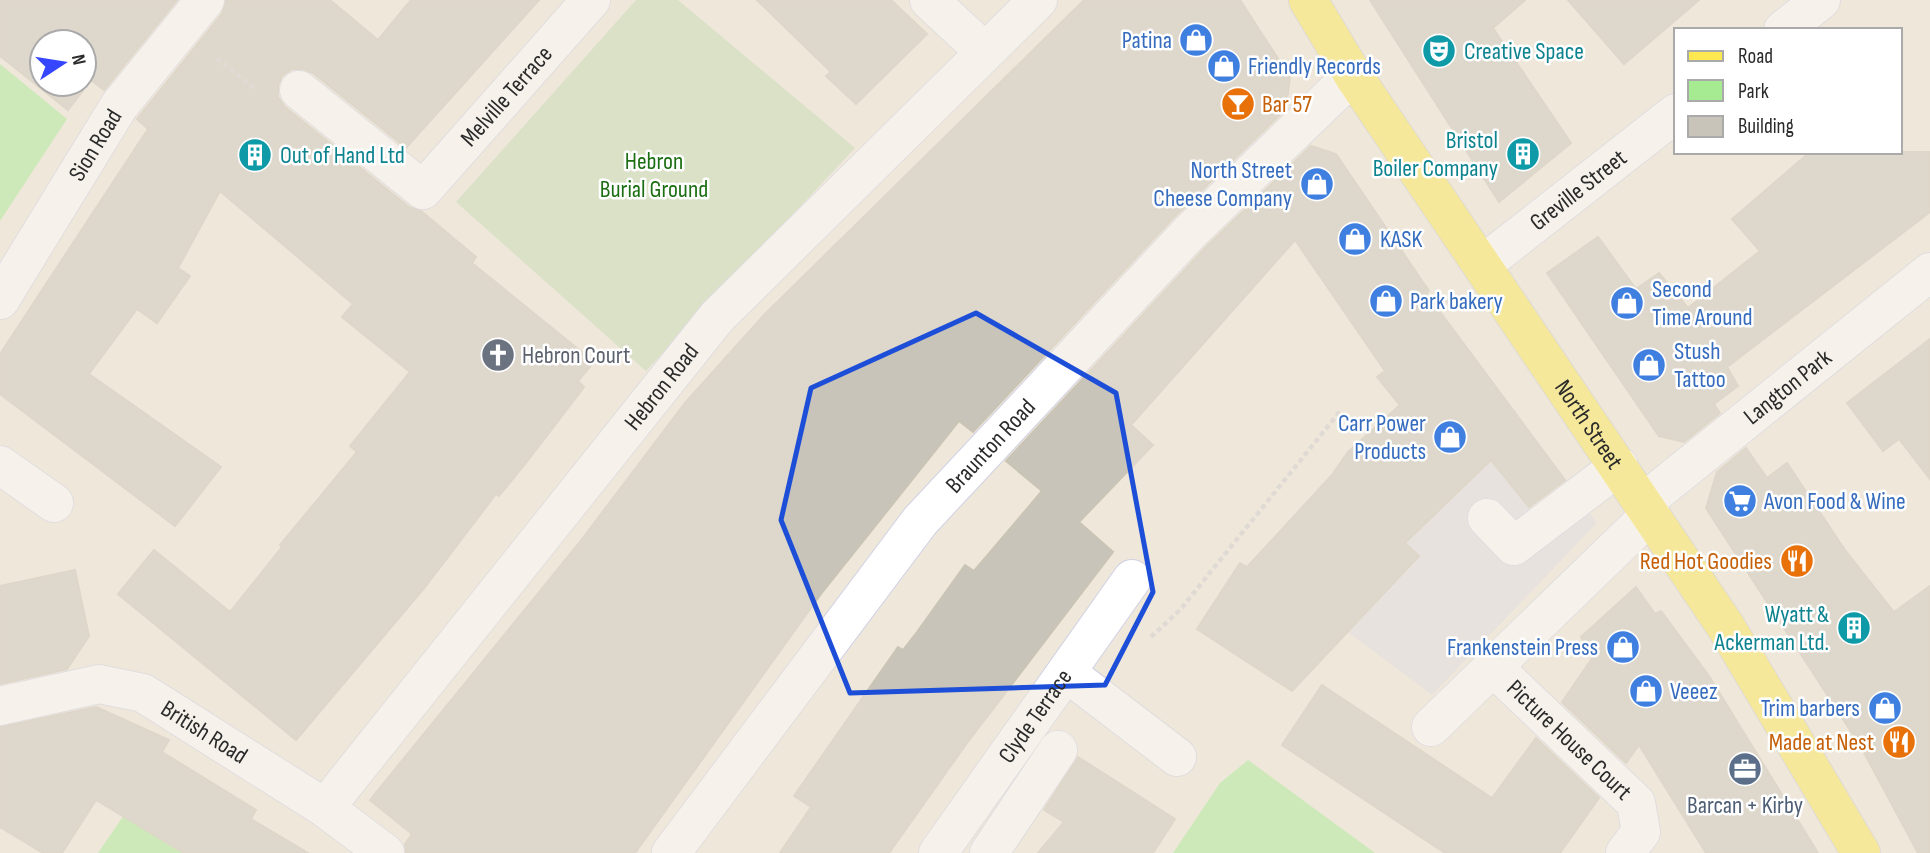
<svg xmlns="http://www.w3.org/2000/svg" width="1930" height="853" font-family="'Sofia Sans Condensed',sans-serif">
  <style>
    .industrial { fill: #e0dce5 }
    .green { fill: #a6ea91 }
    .cemetery { fill: #c0d9b0 }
    .building { fill: #c9c4ba; stroke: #c9c4b4; stroke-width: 2; fill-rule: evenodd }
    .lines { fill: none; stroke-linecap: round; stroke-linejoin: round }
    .minor-casing { stroke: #d0d1e5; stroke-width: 40 }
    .major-casing { stroke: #ccc; stroke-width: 40 }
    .path { stroke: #ccc; stroke-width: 4.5; stroke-dasharray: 5 3.5; stroke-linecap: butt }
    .minor { stroke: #fff; stroke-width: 38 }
    .major { stroke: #fee84f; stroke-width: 38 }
    .marked { fill: none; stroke: #1d4ed8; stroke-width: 5; stroke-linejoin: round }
    .labels { text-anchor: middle; stroke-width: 5; stroke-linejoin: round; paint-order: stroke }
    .shop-label { font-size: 24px; fill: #366cbe; stroke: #fff; text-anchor: start }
    .culture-label { font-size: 24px; fill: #0d838f; stroke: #fff; text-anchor: start }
    .street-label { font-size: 24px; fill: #2a2a2a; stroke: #fff }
    .food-label { font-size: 24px; fill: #c56008; stroke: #fff; text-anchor: end }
    .park-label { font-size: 24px; fill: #1c6e13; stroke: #fff }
    .worship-label { font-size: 24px; fill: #5b616d; stroke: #fff; text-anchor: start }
    .service-label { font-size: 24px; fill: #4e5e75; stroke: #fff }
  </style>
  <rect width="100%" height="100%" fill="#eee7da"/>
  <polygon class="industrial" points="1491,460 1530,509 1568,484 1597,523 1432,695 1338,625 1419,556 1405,543"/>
  <g class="green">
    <polygon points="0,64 67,119 0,221"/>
    <polygon points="1248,760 1375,853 1173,853 1220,783"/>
    <polygon points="124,815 185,853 98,853"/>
  </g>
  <polygon class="cemetery" points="636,0 678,0 855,148 646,371 456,202"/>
  <g class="building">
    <path d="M0,0H177L104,90L91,80L68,110L0,56ZM42,42H84V84H42Z"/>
    <polygon points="226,0 330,0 378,40 411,0 539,0 406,148 313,73 303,69 292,69 282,76 278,86 278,97 285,107 409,207 421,211 476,257 472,263 594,362 578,381 584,387 526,463 499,496 496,494 425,587 296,740 118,594 154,550 230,612 282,547 280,545 357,452 350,446 410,372 342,317 353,304 220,191 178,268 190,276 157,323 137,309 89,374 221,467 175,526 0,394 0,354 148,129 137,119 222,14"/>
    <polygon points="757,0 891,0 927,34 856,104 826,76 831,72"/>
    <polygon points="1084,0 1240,0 1290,77 1286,109 1174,217 973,432 959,421 821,594 635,853 406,853 405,844 412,834 370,800 579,543 685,403 765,314"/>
    <polygon points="1370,0 1525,0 1493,28 1571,143 1499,202"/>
    <polygon points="1568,0 1699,0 1624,64"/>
    <polygon points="1311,146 1336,154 1429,291 1426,293 1565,480 1529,507 1491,460 1405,543 1419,556 1292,691 1197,629 1240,563 1247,567 1332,475 1348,452 1400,405 1377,377 1385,371 1295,240 1131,425 1153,445 1079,522 1113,552 967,743 889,853 780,853 811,807 794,796 898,647 903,650 917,632 965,565 974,571 1042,491 1006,461 1206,247"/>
    <polygon points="1810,152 1930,152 1930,212 1727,367 1738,386 1714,404 1720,413 1684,442 1659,436 1547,273 1598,237 1636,289 1659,273 1688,308 1760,251 1732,219"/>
    <polygon points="1930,339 1930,479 1899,439 1883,451 1847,403"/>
    <polygon points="1746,448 1767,478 1787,463 1845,550 1894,612 1930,586 1930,853 1918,853 1861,747 1706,508 1717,472"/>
    <polygon points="75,570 89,636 67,669 0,684 0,586"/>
    <polygon points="1636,587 1655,614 1661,611 1709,676 1818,853 1706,853 1639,745 1626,763 1562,702 1593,657 1581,637"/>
    <polygon points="1322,685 1492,798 1536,738 1599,798 1560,853 1445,853 1282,745"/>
    <polygon points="96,707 169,740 162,752 256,810 251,819 308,853 184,853 96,800 62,853 43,853 0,827 0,727"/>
    <polygon points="1078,757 1175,819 1153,853 1038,853 1064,822 1044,810"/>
  </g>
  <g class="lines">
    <g class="minor-casing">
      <g id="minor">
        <polyline points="929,0 984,51"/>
        <polyline points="1783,30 1821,0"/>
        <path id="s1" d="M299,90L423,190L591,0"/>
        <path id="s2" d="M1482,265L1676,113"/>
        <path id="s3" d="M0,300L119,106L205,0"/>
        <polyline points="0,465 54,503"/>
        <path id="s4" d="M1644,502L1930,272"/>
        <polyline points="1487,518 1514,546 1619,466"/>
        <path id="s5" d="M1492,666L1636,803L1641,832L1625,853"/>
        <polyline points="1067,673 1177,757"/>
        <path id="s6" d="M0,706L99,684L143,693L325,808L385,853"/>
        <polyline points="1431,727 1651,514"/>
        <path id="s7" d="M325,808L717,317L1038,0"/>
        <path id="s8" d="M671,853L920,521L1190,232L1353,75"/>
        <path id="s9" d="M938,853L1132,579"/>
        <polyline points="989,853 1058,750"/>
      </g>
    </g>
    <g class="major-casing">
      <g id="major">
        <path id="s10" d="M1308,0L1353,75L1726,627L1861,853"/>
      </g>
    </g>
    <g class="path">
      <polyline points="217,58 254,88"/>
      <polyline points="1440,308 1450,301"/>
      <polyline points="1151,637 1180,610 1341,410"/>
    </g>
    <use href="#minor" class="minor"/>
    <use href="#major" class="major"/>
  </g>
  <path d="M0 0H1930V853H0ZM976,313L1116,393L1153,592L1105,685L850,693L781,520L811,388Z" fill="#eee7da" fill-opacity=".55" fill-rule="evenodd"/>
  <path class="marked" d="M976,313L1116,393L1153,592L1105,685L850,693L781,520L811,388Z"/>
  <defs>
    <g id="shop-disc" transform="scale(1.75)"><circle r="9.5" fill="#3f7fe0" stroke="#fff"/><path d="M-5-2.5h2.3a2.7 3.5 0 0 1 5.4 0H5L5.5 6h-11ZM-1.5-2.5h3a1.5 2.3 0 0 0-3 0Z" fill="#fff"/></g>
    <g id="theatre-disc" transform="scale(1.75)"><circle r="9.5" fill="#0f9aa8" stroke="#fff"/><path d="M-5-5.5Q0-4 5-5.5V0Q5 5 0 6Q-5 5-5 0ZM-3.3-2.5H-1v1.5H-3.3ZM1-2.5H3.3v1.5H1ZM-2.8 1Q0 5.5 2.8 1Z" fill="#fff"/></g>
    <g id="bar-disc" transform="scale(1.75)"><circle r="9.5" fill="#e8710a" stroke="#fff"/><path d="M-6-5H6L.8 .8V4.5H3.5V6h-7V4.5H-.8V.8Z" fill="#fff"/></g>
    <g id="building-disc" transform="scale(1.75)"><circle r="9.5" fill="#0f9aa8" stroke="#fff"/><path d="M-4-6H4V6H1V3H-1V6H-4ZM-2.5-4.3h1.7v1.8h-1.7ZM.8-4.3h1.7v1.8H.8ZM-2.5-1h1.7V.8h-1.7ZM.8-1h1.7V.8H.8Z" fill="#fff"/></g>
    <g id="church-disc" transform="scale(1.75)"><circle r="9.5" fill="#6b7280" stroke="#fff"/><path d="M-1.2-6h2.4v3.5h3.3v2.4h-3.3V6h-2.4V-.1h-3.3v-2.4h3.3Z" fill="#fff"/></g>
    <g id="supermarket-disc" transform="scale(1.75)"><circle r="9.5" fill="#3f7fe0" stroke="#fff"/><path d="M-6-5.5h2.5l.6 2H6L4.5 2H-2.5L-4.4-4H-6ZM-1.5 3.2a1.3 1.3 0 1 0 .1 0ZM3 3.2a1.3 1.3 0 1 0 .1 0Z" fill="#fff"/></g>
    <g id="restaurant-disc" transform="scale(1.75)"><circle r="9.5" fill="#e8710a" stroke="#fff"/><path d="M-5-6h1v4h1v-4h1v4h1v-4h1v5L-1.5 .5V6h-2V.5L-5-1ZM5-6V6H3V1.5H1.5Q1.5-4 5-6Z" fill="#fff"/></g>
    <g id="office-disc" transform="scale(1.75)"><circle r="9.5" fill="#5c6f8a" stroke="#fff"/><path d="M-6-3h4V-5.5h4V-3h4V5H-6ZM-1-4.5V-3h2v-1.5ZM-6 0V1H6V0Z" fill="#fff"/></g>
  </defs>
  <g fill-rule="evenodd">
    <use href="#shop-disc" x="1196" y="40"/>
    <use href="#theatre-disc" x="1439" y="51"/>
    <use href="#shop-disc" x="1224" y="66"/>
    <use href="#bar-disc" x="1238" y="104"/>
    <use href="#building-disc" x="1523" y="154"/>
    <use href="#building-disc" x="255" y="155"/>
    <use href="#shop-disc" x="1317" y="184"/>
    <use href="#shop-disc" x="1355" y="239"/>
    <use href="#shop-disc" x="1386" y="301"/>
    <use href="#shop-disc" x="1627" y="303"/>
    <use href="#church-disc" x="498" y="355"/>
    <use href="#shop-disc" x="1649" y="365"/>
    <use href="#shop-disc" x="1450" y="437"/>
    <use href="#supermarket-disc" x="1740" y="501"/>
    <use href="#restaurant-disc" x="1797" y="561"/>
    <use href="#building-disc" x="1854" y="628"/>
    <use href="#shop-disc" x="1623" y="647"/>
    <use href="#shop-disc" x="1646" y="691"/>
    <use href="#shop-disc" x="1885" y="708"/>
    <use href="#restaurant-disc" x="1899" y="742"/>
    <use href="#office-disc" x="1745" y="769"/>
  </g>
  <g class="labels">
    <g class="shop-label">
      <text x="1172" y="48" text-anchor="end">Patina</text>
      <text x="1248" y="74">Friendly Records</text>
      <text x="1292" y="178" text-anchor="end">North Street<tspan x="1292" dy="28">Cheese Company</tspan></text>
      <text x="1380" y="247">KASK</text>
      <text x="1652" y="297">Second<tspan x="1652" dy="28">Time Around</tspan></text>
      <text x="1410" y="309">Park bakery</text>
      <text x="1674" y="359">Stush<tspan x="1674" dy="28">Tattoo</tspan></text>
      <text x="1426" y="431" text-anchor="end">Carr Power<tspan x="1426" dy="28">Products</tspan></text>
      <text x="1764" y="509">Avon Food &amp; Wine</text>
      <text x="1598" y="655" text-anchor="end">Frankenstein Press</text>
      <text x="1670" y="699">Veeez</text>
      <text x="1860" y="716" text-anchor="end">Trim barbers</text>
    </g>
    <g class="culture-label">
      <text x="1464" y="59">Creative Space</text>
      <text x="1498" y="148" text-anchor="end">Bristol<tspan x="1498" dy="28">Boiler Company</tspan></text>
      <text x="280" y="163">Out of Hand Ltd</text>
      <text x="1829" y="622" text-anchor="end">Wyatt &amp;<tspan x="1829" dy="28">Ackerman Ltd.</tspan></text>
    </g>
    <g class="street-label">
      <text dy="8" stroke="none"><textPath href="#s1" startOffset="285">Melville Terrace</textPath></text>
      <text dy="8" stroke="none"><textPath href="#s3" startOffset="182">Sion Road</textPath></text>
      <text dy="8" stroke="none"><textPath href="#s2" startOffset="122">Greville Street</textPath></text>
      <text dy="8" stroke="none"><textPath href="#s7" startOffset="539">Hebron Road</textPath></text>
      <text dy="8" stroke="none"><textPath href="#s4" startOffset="184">Langton Park</textPath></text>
      <text dy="8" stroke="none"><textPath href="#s10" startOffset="509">North Street</textPath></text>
      <text dy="8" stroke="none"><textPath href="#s8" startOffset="518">Braunton Road</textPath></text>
      <text dy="8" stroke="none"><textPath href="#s9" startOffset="168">Clyde Terrace</textPath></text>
      <text dy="8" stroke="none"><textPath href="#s6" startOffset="219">British Road</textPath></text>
      <text dy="8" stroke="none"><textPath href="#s5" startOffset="107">Picture House Court</textPath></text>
    </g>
    <g class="food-label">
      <text x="1262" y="112" text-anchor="start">Bar 57</text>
      <text x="1772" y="569">Red Hot Goodies</text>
      <text x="1874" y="750">Made at Nest</text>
    </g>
    <g class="park-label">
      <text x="654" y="169">Hebron<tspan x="654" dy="28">Burial Ground</tspan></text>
    </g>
    <g class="worship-label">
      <text x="522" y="363">Hebron Court</text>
    </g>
    <g class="service-label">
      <text x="1745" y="813">Barcan + Kirby</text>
    </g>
  </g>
  <rect x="1674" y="28" width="228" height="126" fill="#ffffff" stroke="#aaaaaa" stroke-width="2"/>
  <rect x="1688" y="51" width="35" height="10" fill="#fee84f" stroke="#aaaaaa" stroke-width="2"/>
  <text x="1738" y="63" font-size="21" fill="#2a2a2a">Road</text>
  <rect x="1688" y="80" width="35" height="21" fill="#a6ea91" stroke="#aaaaaa" stroke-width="2"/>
  <text x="1738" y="98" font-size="21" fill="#2a2a2a">Park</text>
  <rect x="1688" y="116" width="35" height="21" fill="#c9c4ba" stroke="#aaaaaa" stroke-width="2"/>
  <text x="1738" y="133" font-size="21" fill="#2a2a2a">Building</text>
  <g transform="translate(63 63) rotate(78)"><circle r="33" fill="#ffffff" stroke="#aaaaaa" stroke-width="2"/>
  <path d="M0-5L12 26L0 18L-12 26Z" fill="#3646ff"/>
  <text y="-10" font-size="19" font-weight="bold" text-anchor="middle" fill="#2a2a2a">N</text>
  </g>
</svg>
